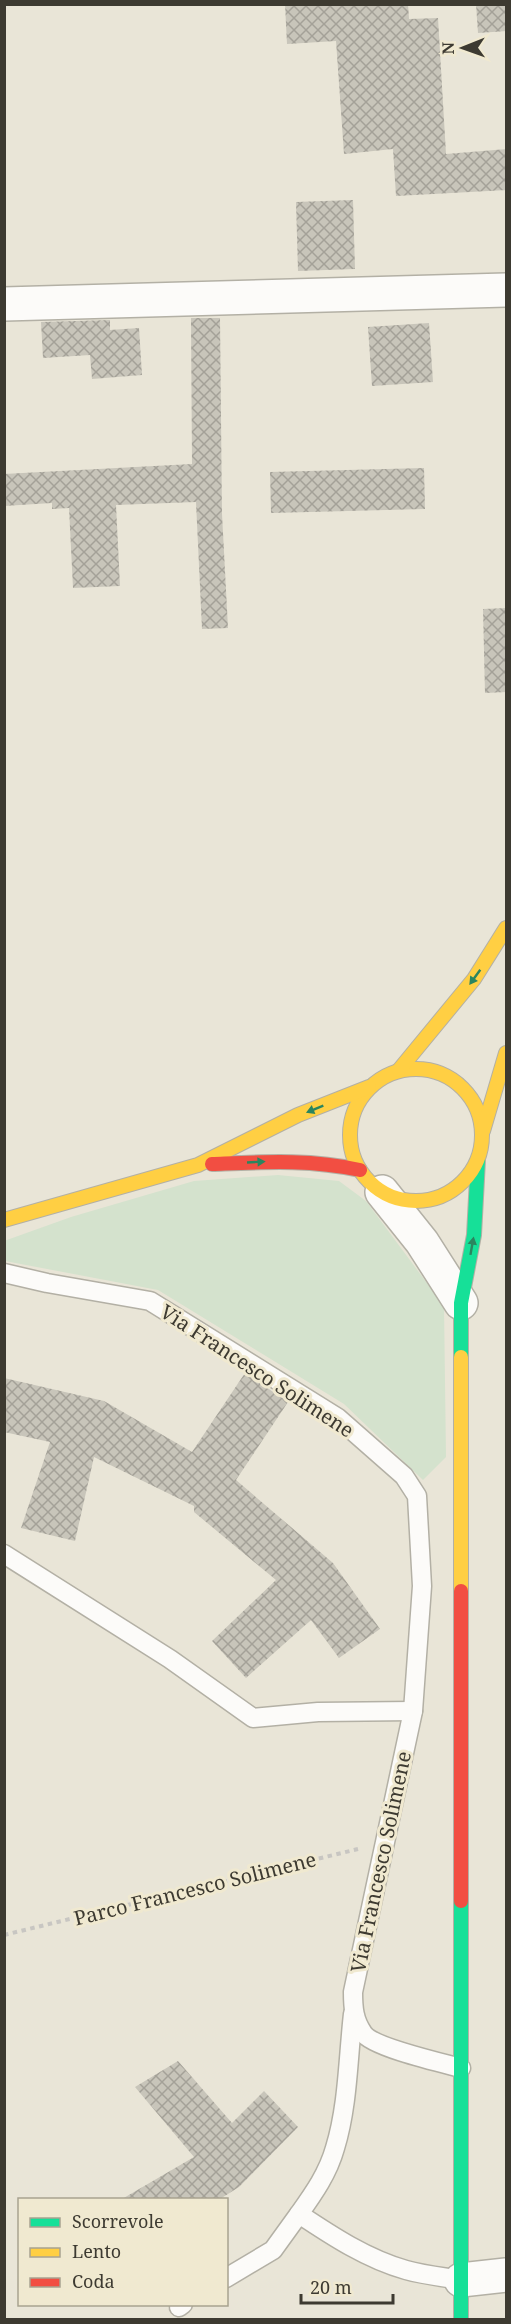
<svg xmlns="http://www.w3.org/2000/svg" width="511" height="2324" font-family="'Noto Serif',serif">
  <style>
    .park { fill: #d4e2cd }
    .building { fill: url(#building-cross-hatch) }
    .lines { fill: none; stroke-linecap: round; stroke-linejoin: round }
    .lane-casing { stroke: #b3b0a5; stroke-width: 21 }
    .street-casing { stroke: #b3b0a5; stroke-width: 36 }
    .fast-casing { stroke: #b3b0a5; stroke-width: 16 }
    .slow-casing { stroke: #b3b0a5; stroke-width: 16 }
    .jam-casing { stroke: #b3b0a5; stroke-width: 16 }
    .path { stroke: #c8c6c2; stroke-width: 4; stroke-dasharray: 4.5 4.5; stroke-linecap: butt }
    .lane { stroke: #fcfbf9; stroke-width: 18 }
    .street { stroke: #fcfbf9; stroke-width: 33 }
    .fast { stroke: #16e098; stroke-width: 14 }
    .slow { stroke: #ffcf43; stroke-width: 14 }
    .jam { stroke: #f24e42; stroke-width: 14 }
    .oneway { fill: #2b855f }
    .labels { text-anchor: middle; stroke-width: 6; stroke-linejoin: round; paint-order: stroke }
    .street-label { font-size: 20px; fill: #3d3a31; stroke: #f0e9d0 }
  </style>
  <defs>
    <pattern id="building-cross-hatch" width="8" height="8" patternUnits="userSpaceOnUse" patternTransform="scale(1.5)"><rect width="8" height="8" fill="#c8c5ba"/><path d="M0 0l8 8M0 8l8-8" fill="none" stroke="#a4a198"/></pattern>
  </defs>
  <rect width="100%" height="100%" fill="#e9e5d7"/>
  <polygon class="park" points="278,1175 339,1181 366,1201 444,1306 446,1457 423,1480 344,1404 158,1290 5,1261 4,1241 71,1217 194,1181"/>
  <g class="building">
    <polygon points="285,4 408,4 409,19 438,18 446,154 507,149 507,190 396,196 393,149 344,154 336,41 287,44"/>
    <polygon points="476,4 507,4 507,31 478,33"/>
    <polygon points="353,200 355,269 298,271 296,202"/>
    <polygon points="191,318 220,318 222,514 228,628 202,629 196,502 116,505 120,586 73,588 69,508 52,509 52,503 4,506 4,474 192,464"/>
    <polygon points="110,320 110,330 139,328 142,375 92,379 90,355 43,358 41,322"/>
    <polygon points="429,323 433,382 372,386 368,327"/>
    <polygon points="424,468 425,509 271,513 270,472"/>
    <polygon points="507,608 507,692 485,693 483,609"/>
    <polygon points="245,1373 288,1402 236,1480 333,1563 380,1629 339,1658 311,1620 246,1678 212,1641 276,1580 194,1512 194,1506 94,1457 75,1541 21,1528 50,1442 4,1432 4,1378 104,1401 192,1452"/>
    <polygon points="178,2061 232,2123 264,2091 298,2127 239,2187 220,2199 122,2199 194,2157 135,2087"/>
  </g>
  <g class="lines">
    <g class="lane-casing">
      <g id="lane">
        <path d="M4,1273L47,1283L150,1301L338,1418L404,1476L417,1496L422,1586L413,1711L353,1992C353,2008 354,2020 363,2033C372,2047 442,2063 461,2068"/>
        <polyline points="4,1554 170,1659 253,1718 318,1712 413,1711"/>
        <path d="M353,2014C348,2058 348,2106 335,2148C328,2173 314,2193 299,2214C332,2236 367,2259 406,2270C424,2275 443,2277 461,2280"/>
        <polyline points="226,2278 273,2250 299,2214"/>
        <polyline points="179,2307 183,2304"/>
      </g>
    </g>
    <g class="street-casing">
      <g id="street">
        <polyline points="4,304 506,290"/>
        <polyline points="382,1192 422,1242 461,1303"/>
        <polyline points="461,2280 506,2275"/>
      </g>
    </g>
    <g class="fast-casing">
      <g id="fast">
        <polyline points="461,1357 461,1303 474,1235 478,1160"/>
        <polyline points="461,1901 461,2320"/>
      </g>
    </g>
    <g class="slow-casing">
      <g id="slow">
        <circle cx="416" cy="1135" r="66"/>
        <polyline points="399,1070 474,979 506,928"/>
        <polyline points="483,1131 506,1053"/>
        <polyline points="4,1220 198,1165 298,1115 369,1087"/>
        <polyline points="461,1357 461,1591"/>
      </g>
    </g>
    <g class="jam-casing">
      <g id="jam">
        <path d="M212,1164C264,1162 309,1159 360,1170"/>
        <polyline points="461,1591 461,1901"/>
      </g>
    </g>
    <polyline class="path" points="4,1935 358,1849"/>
    <use href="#lane" class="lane"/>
    <use href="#street" class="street"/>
    <use href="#fast" class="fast"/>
    <use href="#slow" class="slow"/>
    <use href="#jam" class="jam"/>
  </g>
  <defs><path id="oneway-solid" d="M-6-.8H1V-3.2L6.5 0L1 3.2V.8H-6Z" transform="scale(1.5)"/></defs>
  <g class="oneway">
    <use href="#oneway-solid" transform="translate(475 977) rotate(126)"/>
    <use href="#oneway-solid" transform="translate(315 1109) rotate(158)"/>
    <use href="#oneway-solid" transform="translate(256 1162) rotate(-3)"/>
    <use href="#oneway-solid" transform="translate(472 1246) rotate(-80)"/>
  </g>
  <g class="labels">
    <g class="street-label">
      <text transform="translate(257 1371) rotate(33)" y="7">Via Francesco Solimene</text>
      <text transform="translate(381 1862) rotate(-78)" y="7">Via Francesco Solimene</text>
      <text transform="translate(195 1889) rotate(-14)" y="7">Parco Francesco Solimene</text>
    </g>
  </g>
  <rect width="511" height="2324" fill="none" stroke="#3d3a31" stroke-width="12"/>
  <rect x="18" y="2198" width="210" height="108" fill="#f0e9d0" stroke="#a8a390" stroke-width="1.5"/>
  <rect x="30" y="2218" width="30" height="9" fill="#16e098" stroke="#a8a390" stroke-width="1.5"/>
  <text x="72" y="2228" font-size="18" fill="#3d3a31">Scorrevole</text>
  <rect x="30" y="2248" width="30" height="9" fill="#ffcf43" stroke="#a8a390" stroke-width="1.5"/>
  <text x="72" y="2258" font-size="18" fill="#3d3a31">Lento</text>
  <rect x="30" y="2278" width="30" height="9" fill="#f24e42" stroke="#a8a390" stroke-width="1.5"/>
  <text x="72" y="2288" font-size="18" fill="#3d3a31">Coda</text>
  <g transform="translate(463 48) rotate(269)" stroke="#f0e9d0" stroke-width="4.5" paint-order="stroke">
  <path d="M0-4.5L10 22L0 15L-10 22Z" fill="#3d3a31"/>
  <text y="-9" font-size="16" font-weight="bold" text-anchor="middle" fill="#3d3a31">N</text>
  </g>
  <path d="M301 2294v9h92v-9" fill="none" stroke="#3d3a31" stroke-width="3"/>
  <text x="310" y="2294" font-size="18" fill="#3d3a31" stroke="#f0e9d0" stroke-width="4.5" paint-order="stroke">20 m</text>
</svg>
